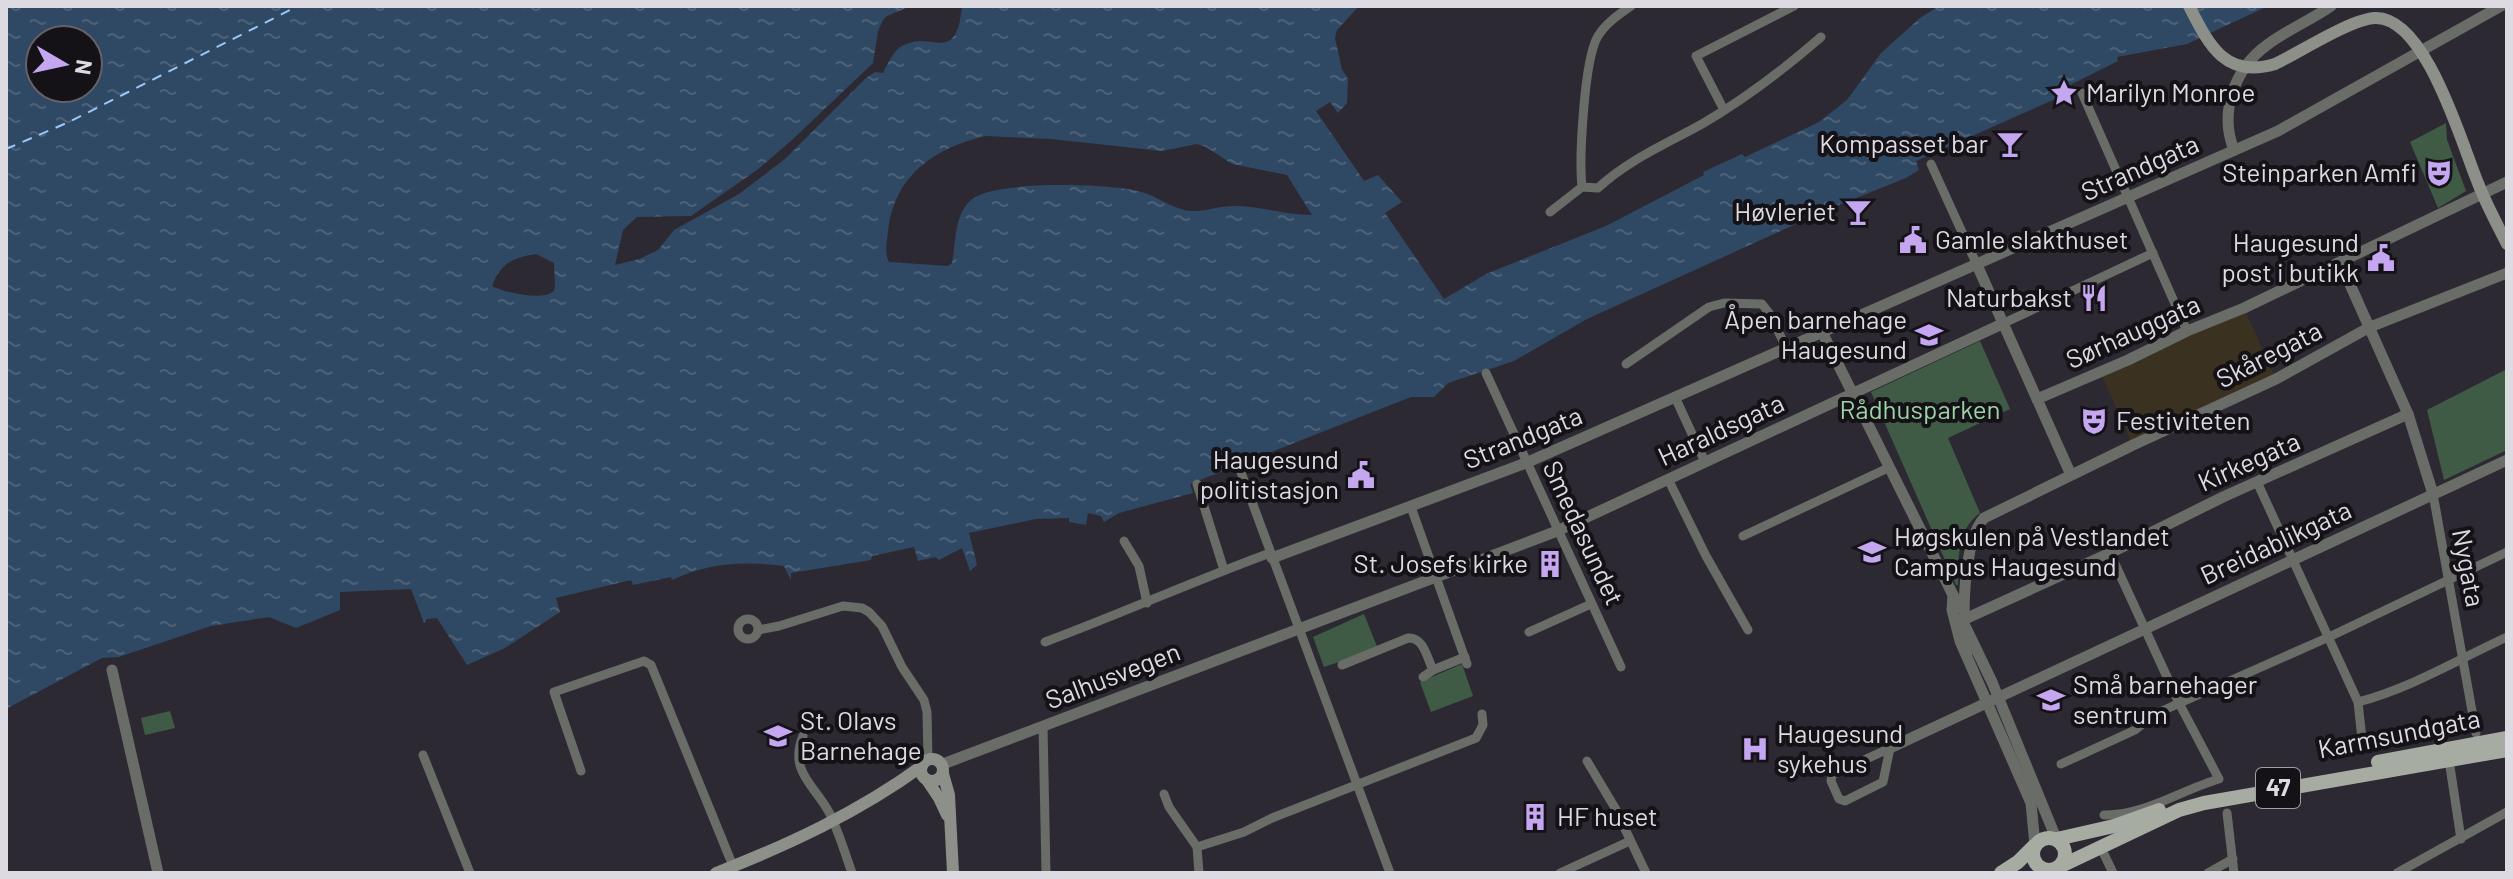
<svg xmlns="http://www.w3.org/2000/svg" width="2513" height="879" font-family="Barlow,sans-serif">
  <style>
    .commercial { fill: #3a3121 }
    .park { fill: #3f5b45 }
    .water { fill: url(#water-ripples); fill-rule: evenodd }
    .lines { fill: none; stroke-linecap: round; stroke-linejoin: round }
    .ferry { stroke: #9bc7f9; stroke-width: 2; stroke-dasharray: 10 8; stroke-linecap: butt }
    .minor { stroke: #696c67; stroke-width: 9 }
    .tertiary { stroke: #696c67; stroke-width: 11 }
    .secondary { stroke: #8c9088; stroke-width: 12 }
    .primary { stroke: #a7aca2; stroke-width: 14 }
    .labels { text-anchor: middle; stroke-width: 8; stroke-linejoin: round; paint-order: stroke }
    .shield { fill: #141217; stroke: #a19fa4; stroke-width: 2 }
    .shield-label { font-size: 24px; font-weight: bold; fill: #dddbe1 }
    .poi-label { font-size: 26px; fill: #dddbe1; stroke: #141217; text-anchor: start }
    .street-label { font-size: 26px; fill: #dddbe1; stroke: #141217 }
    .park-label { font-size: 26px; fill: #9dd4a7; stroke: #141217 }
  </style>
  <defs>
    <pattern id="water-ripples" width="26" height="14" patternUnits="userSpaceOnUse" patternTransform="scale(2)"><rect width="26" height="14" fill="#2f4863"/><path d="M2 4q2-2 4 0t4 0M15 11q2-2 4 0t4 0" fill="none" stroke="#4d6279"/></pattern>
  </defs>
  <rect width="100%" height="100%" fill="#2d2932"/>
  <polygon class="commercial" points="2244,308 2276,379 2133,445 2100,372"/>
  <g class="park">
    <polygon points="2446,123 2447,140 2466,191 2438,208 2410,142"/>
    <path d="M1980,341L2010,409L1948,438L1980,513C1956,530 1959,559 1958,585H1956L1871,392Z"/>
    <polygon points="2507,369 2507,450 2444,480 2427,410"/>
    <polygon points="1364,614 1378,649 1324,667 1313,637"/>
    <polygon points="1462,664 1473,696 1431,712 1420,682"/>
    <polygon points="170,711 175,728 145,735 141,718"/>
  </g>
  <path class="water" d="M6,6H911L887,16L883,20L878,31L873,63L792,140L757,170L691,216L637,217L623,230L615,265L639,259L658,250L674,230L739,194L785,159L866,78L875,72L883,73C887,65 893,52 900,47C932,28 956,68 962,6H1359L1337,30L1335,38L1342,70L1348,78L1347,103L1338,113L1330,102L1316,111L1364,181L1378,175L1402,202L1385,213L1444,299L1486,274L1606,226L1704,175L1703,172L1742,154L1745,157L1819,122L1847,100L1881,53L1920,18L1939,6H2268L2187,44L2117,57L2118,61L2060,90L2062,96L1916,161L1919,170L1906,178L1829,209L1587,319L1514,361L1448,383L1434,397H1411L1190,484L1193,493L1119,513L1104,522L1101,516L1088,513L1086,525L1069,522V518L1036,519L969,533L977,565L970,571L962,548L939,560L935,557L918,561L914,547L872,556L871,560L791,573V580L784,566C744,561 710,562 672,580L671,577L633,585L631,580L556,598L560,612L505,648L467,665L437,618L427,619L424,623L411,589L340,592V610L296,628L269,617L211,626L119,657L102,658L6,709ZM40,40H88V88H40ZM985,136L1051,139L1162,151L1197,144L1206,147L1232,164L1287,175L1312,215C1286,215 1260,206 1233,206C1217,206 1200,214 1184,210C1166,205 1152,193 1133,190C1102,184 993,180 971,200C954,215 956,243 952,263L948,266L889,262C884,253 887,242 888,231C894,175 935,148 985,136ZM536,254L554,263C554,271 556,283 554,290C549,302 501,292 492,286C501,263 512,258 536,254Z"/>
  <g class="lines">
    <polyline class="ferry" points="6,149 69,122 298,6"/>
    <g class="minor">
      <polyline points="2082,93 2187,331"/>
      <polyline points="1724,110 1696,56 1794,6"/>
      <polyline points="1931,164 1977,265"/>
      <path d="M1582,187C1579,159 1584,59 1598,36C1606,23 1618,15 1631,6"/>
      <path d="M1550,212L1582,187L1598,188C1628,160 1666,144 1702,124C1745,99 1783,70 1821,37"/>
      <polyline points="2002,324 2153,253"/>
      <polyline points="1626,364 1709,307 1724,303 1762,304 1769,313 1787,349"/>
      <polyline points="1486,373 1621,667"/>
      <polyline points="1675,397 1705,462"/>
      <polyline points="1239,467 1390,873"/>
      <polyline points="1668,479 1706,556 1748,630"/>
      <polyline points="1197,484 1224,570"/>
      <polyline points="2258,484 2358,702 2362,739"/>
      <polyline points="2433,494 2476,733"/>
      <polyline points="1411,507 1467,664"/>
      <polyline points="1743,536 1888,468"/>
      <polyline points="1124,541 1139,566 1147,603"/>
      <circle cx="748" cy="629" r="10"/>
      <polyline points="758,630 779,626 843,606 862,608 869,612 882,626 902,667 924,700 927,712 928,759"/>
      <polyline points="1529,632 1591,604"/>
      <path d="M1045,642C1120,614 1194,581 1270,553"/>
      <path d="M1342,665L1408,638C1424,637 1427,658 1433,670"/>
      <polyline points="1423,677 1433,670 1465,657"/>
      <path d="M2358,702C2411,688 2457,660 2507,637"/>
      <polyline points="1043,726 1046,873"/>
      <path d="M803,736C788,772 816,786 830,814C839,833 845,853 852,873"/>
      <polygon points="1890,748 1883,782 1845,801 1839,799 1831,781 1832,775"/>
      <polyline points="423,755 470,873"/>
      <polyline points="2449,760 2461,839"/>
      <polyline points="1587,761 1615,808 1646,873"/>
      <polyline points="2061,764 2135,730 2155,714 2329,637 2507,552"/>
      <polyline points="581,771 554,692 644,661 651,665 733,866"/>
      <polyline points="1164,794 1169,807 1197,847"/>
      <polyline points="2227,813 2234,873"/>
      <path d="M2104,815C2144,816 2181,790 2219,779L2179,703L2110,553"/>
      <polyline points="2103,852 2113,873"/>
      <polyline points="1199,873 1197,847 1244,832 1272,818 1476,738 1483,725 1482,714"/>
      <polyline points="1560,873 1630,841"/>
      <polyline points="2208,873 2233,859"/>
      <polyline points="2397,873 2507,812"/>
    </g>
    <g class="tertiary">
      <path d="M2234,150C2219,113 2234,69 2267,45C2287,30 2311,20 2331,6"/>
      <polyline points="2340,262 2408,414 2433,494"/>
      <polyline points="1977,265 2071,475"/>
      <polyline points="1823,334 1953,595 1964,611"/>
      <polyline points="2037,399 2128,360 2187,331 2244,308 2507,182"/>
      <polyline points="1272,558 1526,463 2278,131 2501,6"/>
      <polyline points="1953,595 1952,610 1960,641 2031,803 2035,845"/>
      <polyline points="1965,619 2110,553 2223,497 2408,414"/>
      <polyline points="1966,628 1992,682 2056,838"/>
      <path d="M1967,653C1961,622 1963,541 1984,518L2133,445L2276,379L2370,327L2507,273"/>
      <polyline points="112,670 158,873"/>
      <polyline points="1890,748 2507,460"/>
      <polyline points="943,764 1557,531 2002,324"/>
    </g>
    <g class="secondary">
      <path d="M2189,6C2209,45 2225,79 2275,64C2300,52 2351,19 2375,18C2426,16 2462,145 2478,183C2486,204 2497,224 2507,244"/>
      <circle cx="932" cy="770" r="11"/>
      <polyline points="943,774 949,795 953,873"/>
      <polyline points="927,780 939,798 947,815"/>
      <path d="M716,873C788,845 859,812 922,766"/>
    </g>
    <g class="primary">
      <polyline points="2378,762 2507,738"/>
      <circle cx="2049" cy="854" r="16"/>
      <polyline points="2057,839 2114,826 2159,810"/>
      <polyline points="2061,866 2179,810 2204,803 2507,750"/>
      <polyline points="2001,873 2018,862 2034,846"/>
    </g>
  </g>
  <defs>
    <g id="sight-bare" transform="scale(2.16)"><path d="M0-6L1.8-2.2L6-1.7L2.9 1.2L3.7 5.4L0 3.3L-3.7 5.4L-2.9 1.2L-6-1.7L-1.8-2.2Z" fill="#c5a7f1" stroke="#141217" stroke-width="2.5" paint-order="stroke"/></g>
    <g id="bar-bare" transform="scale(2.16)"><path d="M-6-5H6L.8 .8V4.5H3.5V6h-7V4.5H-.8V.8Z" fill="#c5a7f1" stroke="#141217" stroke-width="2.5" paint-order="stroke"/></g>
    <g id="theatre-bare" transform="scale(2.16)"><path d="M-5-5.5Q0-4 5-5.5V0Q5 5 0 6Q-5 5-5 0ZM-3.3-2.5H-1v1.5H-3.3ZM1-2.5H3.3v1.5H1ZM-2.8 1Q0 5.5 2.8 1Z" fill="#c5a7f1" stroke="#141217" stroke-width="2.5" paint-order="stroke"/></g>
    <g id="civic-bare" transform="scale(2.16)"><path d="M-.6-6.5H3V-4.5H.6V-3L4-1V1h2V6H-6V1h2V-1L-.6-3ZM-1.2 2.5V6h2.4V2.5Z" fill="#c5a7f1" stroke="#141217" stroke-width="2.5" paint-order="stroke"/></g>
    <g id="restaurant-bare" transform="scale(2.16)"><path d="M-5-6h1v4h1v-4h1v4h1v-4h1v5L-1.5 .5V6h-2V.5L-5-1ZM5-6V6H3V1.5H1.5Q1.5-4 5-6Z" fill="#c5a7f1" stroke="#141217" stroke-width="2.5" paint-order="stroke"/></g>
    <g id="school-bare" transform="scale(2.16)"><path d="M0-5L7-2L0 1L-7-2ZM-4 1L0 2.5L4 1V4Q0 6-4 4Z" fill="#c5a7f1" stroke="#141217" stroke-width="2.5" paint-order="stroke"/></g>
    <g id="university-bare" transform="scale(2.16)"><path d="M0-5L7-2L0 1L-7-2ZM-4 1L0 2.5L4 1V4Q0 6-4 4Z" fill="#c5a7f1" stroke="#141217" stroke-width="2.5" paint-order="stroke"/></g>
    <g id="building-bare" transform="scale(2.16)"><path d="M-4-6H4V6H1V3H-1V6H-4ZM-2.5-4.3h1.7v1.8h-1.7ZM.8-4.3h1.7v1.8H.8ZM-2.5-1h1.7V.8h-1.7ZM.8-1h1.7V.8H.8Z" fill="#c5a7f1" stroke="#141217" stroke-width="2.5" paint-order="stroke"/></g>
    <g id="hospital-bare" transform="scale(2.16)"><path d="M-5-5h3v3.5h4V-5h3V5h-3V1.5h-4V5h-3Z" fill="#c5a7f1" stroke="#141217" stroke-width="2.5" paint-order="stroke"/></g>
  </defs>
  <g fill-rule="evenodd">
    <use href="#sight-bare" x="2064" y="93"/>
    <use href="#bar-bare" x="2010" y="144"/>
    <use href="#theatre-bare" x="2439" y="173"/>
    <use href="#bar-bare" x="1858" y="212"/>
    <use href="#civic-bare" x="1913" y="240"/>
    <use href="#civic-bare" x="2381" y="258"/>
    <use href="#restaurant-bare" x="2094" y="298"/>
    <use href="#school-bare" x="1929" y="335"/>
    <use href="#theatre-bare" x="2094" y="421"/>
    <use href="#civic-bare" x="1361" y="475"/>
    <use href="#university-bare" x="1872" y="552"/>
    <use href="#building-bare" x="1550" y="564"/>
    <use href="#school-bare" x="2051" y="700"/>
    <use href="#school-bare" x="778" y="736"/>
    <use href="#hospital-bare" x="1755" y="749"/>
    <use href="#building-bare" x="1535" y="817"/>
  </g>
  <g class="labels">
    <rect class="shield" x="2256" y="768" width="44" height="40" rx="6"/>
    <g class="shield-label">
      <text x="2278" y="796">47</text>
    </g>
    <g class="poi-label">
      <text x="2086" y="102">Marilyn Monroe</text>
      <text x="1988" y="153" text-anchor="end">Kompasset bar</text>
      <text x="2417" y="182" text-anchor="end">Steinparken Amfi</text>
      <text x="1836" y="221" text-anchor="end">Høvleriet</text>
      <text x="1935" y="249">Gamle slakthuset</text>
      <text x="2359" y="252" text-anchor="end">Haugesund<tspan x="2359" dy="30">post i butikk</tspan></text>
      <text x="2072" y="307" text-anchor="end">Naturbakst</text>
      <text x="1907" y="329" text-anchor="end">Åpen barnehage<tspan x="1907" dy="30">Haugesund</tspan></text>
      <text x="2116" y="430">Festiviteten</text>
      <text x="1339" y="469" text-anchor="end">Haugesund<tspan x="1339" dy="30">politistasjon</tspan></text>
      <text x="1894" y="546">Høgskulen på Vestlandet<tspan x="1894" dy="30">Campus Haugesund</tspan></text>
      <text x="1528" y="573" text-anchor="end">St. Josefs kirke</text>
      <text x="2073" y="694">Små barnehager<tspan x="2073" dy="30">sentrum</tspan></text>
      <text x="800" y="730">St. Olavs<tspan x="800" dy="30">Barnehage</tspan></text>
      <text x="1777" y="743">Haugesund<tspan x="1777" dy="30">sykehus</tspan></text>
      <text x="1557" y="826">HF huset</text>
    </g>
    <g class="street-label">
      <text transform="translate(2140 168) rotate(-24)" y="9">Strandgata</text>
      <text transform="translate(2133 332) rotate(-24)" y="9">Sørhauggata</text>
      <text transform="translate(2269 355) rotate(-27)" y="9">Skåregata</text>
      <text transform="translate(1721 430) rotate(-25)" y="9">Haraldsgata</text>
      <text transform="translate(1523 438) rotate(-22)" y="9">Strandgata</text>
      <text transform="translate(2249 462) rotate(-24)" y="9">Kirkegata</text>
      <text transform="translate(1583 533) rotate(65)" y="9">Smedasundet</text>
      <text transform="translate(2276 543) rotate(-25)" y="9">Breidablikgata</text>
      <text transform="translate(2468 568) rotate(79)" y="9">Nygata</text>
      <text transform="translate(1113 676) rotate(-21)" y="9">Salhusvegen</text>
      <text transform="translate(2399 734) rotate(-11)" y="9">Karmsundgata</text>
    </g>
    <g class="park-label">
      <text x="1920" y="419">Rådhusparken</text>
    </g>
  </g>
  <rect width="2513" height="879" fill="none" stroke="#dddbe1" stroke-width="16"/>
  <g transform="translate(64 64) rotate(99)"><circle r="38" fill="#141217" stroke="#646268" stroke-width="2"/>
  <path d="M0-6L14 30L0 20L-14 30Z" fill="#c5a7f1"/>
  <text y="-12" font-size="22" font-weight="bold" text-anchor="middle" fill="#dddbe1">N</text>
  </g>
</svg>
